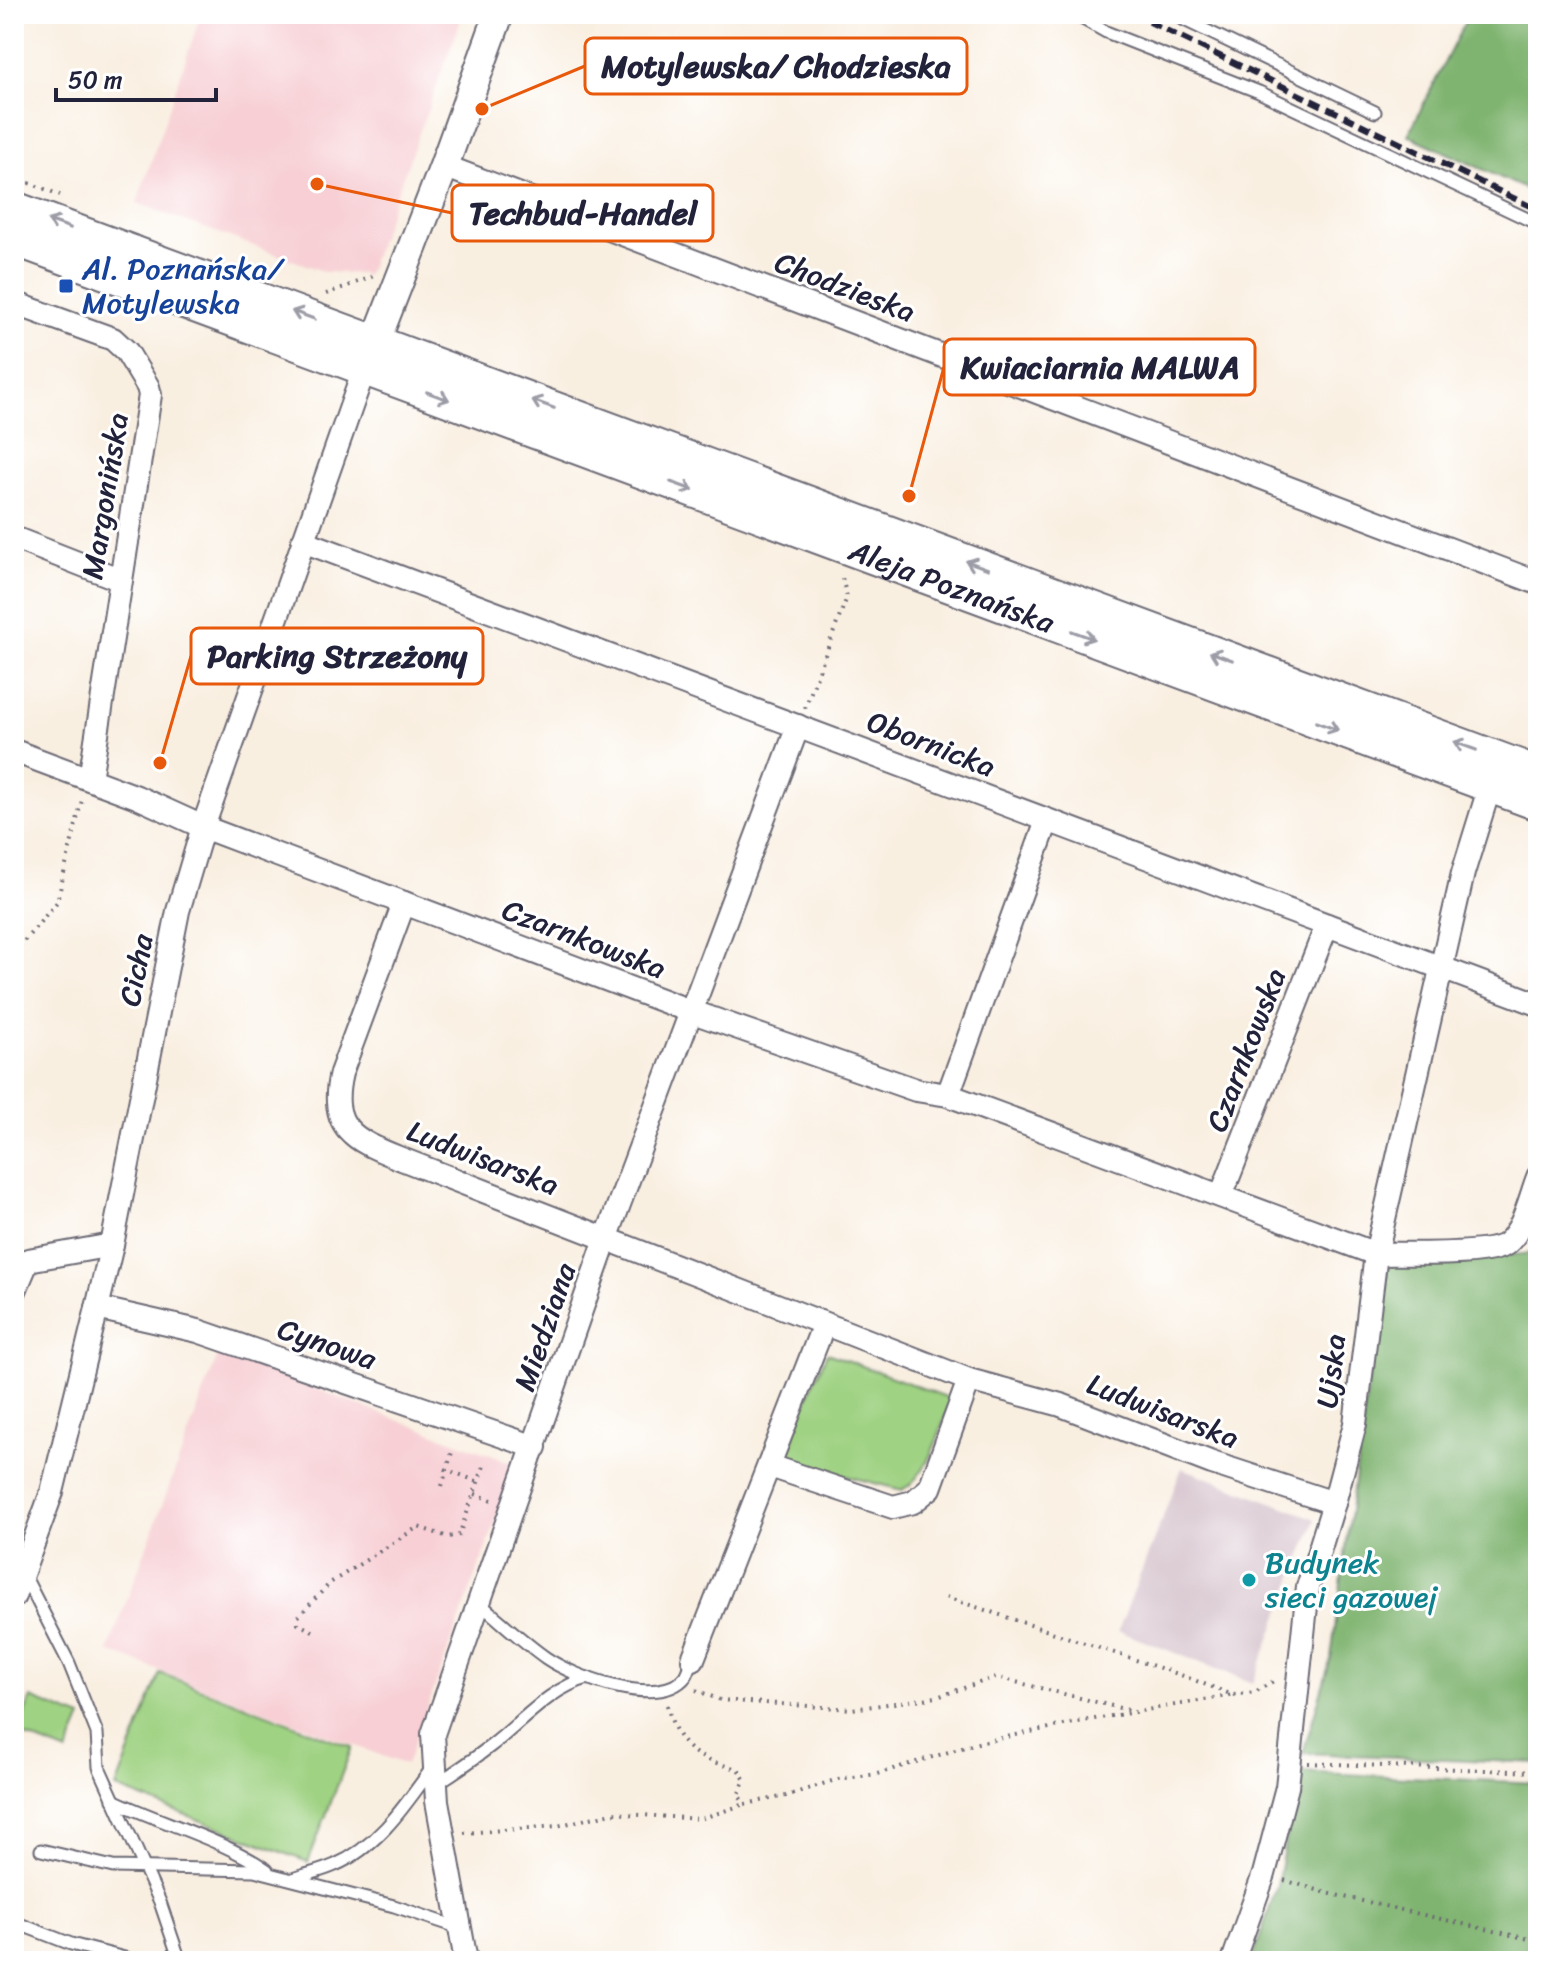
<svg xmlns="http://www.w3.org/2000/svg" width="1552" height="1975" font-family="Sriracha,sans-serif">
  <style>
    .built { fill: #f7cfd4 }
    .industrial { fill: #d2bdc8 }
    .green { fill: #9fd282; stroke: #607a5e; stroke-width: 2 }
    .forest { fill: #7fb470; stroke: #506b56; stroke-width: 2 }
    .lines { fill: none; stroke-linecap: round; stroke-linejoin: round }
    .service-casing { stroke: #6d6a75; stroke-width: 15 }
    .minor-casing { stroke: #6d6a75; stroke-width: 26 }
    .tertiary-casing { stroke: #6d6a75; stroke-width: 32 }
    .secondary-casing { stroke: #6d6a75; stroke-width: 36 }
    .path { stroke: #6d6a75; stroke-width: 4; stroke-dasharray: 2 6; stroke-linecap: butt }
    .service { stroke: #fff; stroke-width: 11 }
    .minor { stroke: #fff; stroke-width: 22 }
    .tertiary { stroke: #fff; stroke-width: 28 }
    .secondary { stroke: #fff; stroke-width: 32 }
    .rail { stroke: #22223b; stroke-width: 6; stroke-dasharray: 12 6; stroke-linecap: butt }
    .oneway { stroke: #9c9ca7 }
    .transit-dot { fill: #1a4fb4; stroke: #fff; stroke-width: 3 }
    .culture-dot { fill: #0f9aa8; stroke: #fff; stroke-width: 3 }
    .labels { text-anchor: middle; stroke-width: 6; stroke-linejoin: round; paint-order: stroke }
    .transit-label { font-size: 30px; fill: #164399; stroke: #fff; text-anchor: start }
    .street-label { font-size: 30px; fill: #22223b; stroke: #fff }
    .culture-label { font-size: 30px; fill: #0d838f; stroke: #fff; text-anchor: start }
    .leader { fill: none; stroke: #e8590c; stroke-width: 3 }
    .callout-dot { fill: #e8590c; stroke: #fff; stroke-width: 3 }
    .callout { fill: #fff; stroke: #e8590c; stroke-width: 3 }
    .callout-label { font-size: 32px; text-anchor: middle; font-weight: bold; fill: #22223b }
  </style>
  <rect width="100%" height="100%" fill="#fff"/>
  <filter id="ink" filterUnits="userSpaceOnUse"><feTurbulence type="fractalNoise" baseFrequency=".0125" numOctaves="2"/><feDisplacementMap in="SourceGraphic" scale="16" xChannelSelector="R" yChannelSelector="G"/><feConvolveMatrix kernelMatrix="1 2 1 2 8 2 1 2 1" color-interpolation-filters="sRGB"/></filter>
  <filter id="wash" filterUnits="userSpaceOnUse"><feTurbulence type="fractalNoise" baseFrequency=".006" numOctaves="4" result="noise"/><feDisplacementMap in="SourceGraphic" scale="32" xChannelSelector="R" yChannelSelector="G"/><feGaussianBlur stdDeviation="1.8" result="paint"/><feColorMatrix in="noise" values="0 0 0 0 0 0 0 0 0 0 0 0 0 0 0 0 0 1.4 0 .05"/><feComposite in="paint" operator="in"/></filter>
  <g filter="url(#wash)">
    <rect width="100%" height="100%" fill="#f9efe1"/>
    <g class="built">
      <polygon points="201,14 463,14 367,274 325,272 137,203"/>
      <polygon points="219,1352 517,1465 406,1765 108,1651"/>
    </g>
    <polygon class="industrial" points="1182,1468 1316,1519 1253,1683 1118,1631"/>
    <g class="green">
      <path d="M827,1353L952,1399C940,1428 930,1475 902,1490L846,1476L789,1457C796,1420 812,1387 827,1353Z"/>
      <polygon points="160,1673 352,1747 308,1862 116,1788"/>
      <polygon points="31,1698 82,1718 67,1753 17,1733"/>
    </g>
    <g class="forest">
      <polygon points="1469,14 1538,14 1538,195 1408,135"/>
      <polygon points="1534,1253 1538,1255 1538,1763 1303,1753 1331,1658 1384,1266"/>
      <polygon points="1298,1772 1538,1783 1538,1961 1252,1961 1277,1886"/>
    </g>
  </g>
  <g filter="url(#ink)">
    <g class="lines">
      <g class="service-casing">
        <g id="service">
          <polyline points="1074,14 1106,32 1259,92 1538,224"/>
          <polyline points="1172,14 1375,112"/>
          <polyline points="24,1575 69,1663 97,1733 99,1767 160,1902 180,1961"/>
          <path d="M479,1603C501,1621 523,1642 546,1658C574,1677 660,1710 686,1676C689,1671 691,1664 693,1659"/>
          <path d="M436,1784C455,1772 474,1759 492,1745C522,1722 550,1688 588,1678"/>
          <path d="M113,1800C163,1824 220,1838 267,1870"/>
          <polyline points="41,1850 113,1867 254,1870 394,1906 460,1928"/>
          <path d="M293,1879C307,1874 322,1871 335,1865C378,1847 406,1804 432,1768"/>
          <polyline points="14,1922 71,1944 136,1961"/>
        </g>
      </g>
      <g class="minor-casing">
        <g id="minor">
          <polyline points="444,166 1538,583"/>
          <polyline points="14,303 113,339 127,352 148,387 150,395 90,779"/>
          <polyline points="14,538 121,580"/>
          <polyline points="303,541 1538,1004"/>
          <path d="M14,751L137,797L203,827L690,1011L916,1090L948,1095L1376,1254C1402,1253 1488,1257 1506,1244C1524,1230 1530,1197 1538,1177"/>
          <path d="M404,903L341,1073C328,1128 354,1140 399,1158L969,1380L1061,1405L1212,1463L1334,1503"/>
          <polyline points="948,1095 1047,821"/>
          <polyline points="1221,1196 1327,925"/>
          <polyline points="14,1293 28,1260 112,1245"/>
          <polyline points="97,1308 198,1331 535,1447"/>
          <polyline points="770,1466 893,1507 913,1502 930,1488 969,1380"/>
          <polyline points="14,1596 52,1492 97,1308 112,1245 178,911 203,827 364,370"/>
          <polyline points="693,1659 824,1324"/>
          <polyline points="466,1961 437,1801 433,1734 606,1239 798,726"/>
          <polyline points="1233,1961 1264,1874 1287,1787 1308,1587 1334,1503 1355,1424 1376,1254 1463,873 1490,786"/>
        </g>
      </g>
      <g class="tertiary-casing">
        <polyline id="tertiary" points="368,361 444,166 499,14"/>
      </g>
      <g class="secondary-casing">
        <g id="secondary">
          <polyline points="14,208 1538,773"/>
          <path id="s1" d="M14,239L1538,804"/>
        </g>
      </g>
      <g class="path">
        <polyline points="14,177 60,195"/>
        <polyline points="326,294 374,276"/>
        <polyline points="805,708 847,597 841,574"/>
        <polyline points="14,953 57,902 82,800"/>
        <polyline points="445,1469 479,1482"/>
        <polyline points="442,1486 452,1452"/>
        <polyline points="475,1494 495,1501"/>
        <polyline points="946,1597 1178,1674 1233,1695 1255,1692 1277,1679"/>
        <polyline points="313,1631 298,1624 298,1617 330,1583 418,1527 448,1537 459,1535 485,1463"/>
        <polyline points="696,1690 720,1700 852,1709 937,1697 996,1677 1132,1711"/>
        <path d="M667,1705C678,1749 696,1759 738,1769L745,1780L738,1795L745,1804L786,1796L838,1779L877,1774L978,1743L1083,1721L1233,1695"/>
        <polyline points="1308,1763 1538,1772"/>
        <polyline points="464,1833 557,1826 612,1813 700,1819 745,1804"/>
        <polyline points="1284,1880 1327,1893 1538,1941"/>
      </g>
      <use href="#service" class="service"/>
      <use href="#minor" class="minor"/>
      <use href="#tertiary" class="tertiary"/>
      <use href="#secondary" class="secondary"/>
      <polyline class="rail" points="1133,14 1538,210"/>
    </g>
    <defs><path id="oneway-shaft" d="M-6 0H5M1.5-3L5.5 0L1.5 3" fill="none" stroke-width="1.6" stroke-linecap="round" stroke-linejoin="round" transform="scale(2)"/></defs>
    <g class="oneway">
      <use href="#oneway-shaft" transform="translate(59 224) rotate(-160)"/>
      <use href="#oneway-shaft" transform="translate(303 315) rotate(-160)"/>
      <use href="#oneway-shaft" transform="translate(438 396) rotate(20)"/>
      <use href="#oneway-shaft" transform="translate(543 404) rotate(-159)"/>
      <use href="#oneway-shaft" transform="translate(682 486) rotate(20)"/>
      <use href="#oneway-shaft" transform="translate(977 565) rotate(-160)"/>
      <use href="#oneway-shaft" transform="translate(1083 635) rotate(20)"/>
      <use href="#oneway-shaft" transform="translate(1221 656) rotate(-160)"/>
      <use href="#oneway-shaft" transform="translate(1327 726) rotate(20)"/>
      <use href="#oneway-shaft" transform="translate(1465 746) rotate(-160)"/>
    </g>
  </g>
  <rect class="transit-dot" x="58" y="278" width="16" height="16" rx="4"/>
  <circle class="culture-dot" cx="1249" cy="1580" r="8"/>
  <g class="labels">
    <g class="transit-label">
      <text x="82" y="279">Al. Poznańska/<tspan x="82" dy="34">Motylewska</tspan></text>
    </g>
    <g class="street-label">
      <text transform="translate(845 287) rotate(21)" y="10">Chodzieska</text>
      <text transform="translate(105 496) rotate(-81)" y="10">Margonińska</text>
      <text dy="10" stroke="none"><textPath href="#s1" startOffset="1000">Aleja Poznańska</textPath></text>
      <text transform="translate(931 744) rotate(21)" y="10">Obornicka</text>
      <text transform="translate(584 939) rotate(21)" y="10">Czarnkowska</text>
      <text transform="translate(136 970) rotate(-79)" y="10">Cicha</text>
      <text transform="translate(1246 1050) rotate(-69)" y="10">Czarnkowska</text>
      <text transform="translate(483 1158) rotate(21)" y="10">Ludwisarska</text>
      <text transform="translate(545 1327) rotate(-71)" y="10">Miedziana</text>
      <text transform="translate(327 1344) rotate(19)" y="10">Cynowa</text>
      <text transform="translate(1331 1371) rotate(-83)" y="10">Ujska</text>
      <text transform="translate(1163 1411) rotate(21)" y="10">Ludwisarska</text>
    </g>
    <g class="culture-label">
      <text x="1265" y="1573">Budynek<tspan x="1265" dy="34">sieci gazowej</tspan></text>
    </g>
  </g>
  <path class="leader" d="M482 109L585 66M317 184L452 213M909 496L944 367M160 763L191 656"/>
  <g class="callout-dot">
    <circle cx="482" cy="109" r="8"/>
    <circle cx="317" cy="184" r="8"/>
    <circle cx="909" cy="496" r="8"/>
    <circle cx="160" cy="763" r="8"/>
  </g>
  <g class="callout">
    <rect x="585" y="38" width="382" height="56" rx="8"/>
    <rect x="452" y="185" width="261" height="56" rx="8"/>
    <rect x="944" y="339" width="311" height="56" rx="8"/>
    <rect x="191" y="628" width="292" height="56" rx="8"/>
  </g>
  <g class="callout-label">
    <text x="776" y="77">Motylewska/ Chodzieska</text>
    <text x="583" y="224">Techbud-Handel</text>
    <text x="1100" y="378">Kwiaciarnia MALWA</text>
    <text x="337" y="667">Parking Strzeżony</text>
  </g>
  <rect width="1552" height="1975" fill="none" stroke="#fff" stroke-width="48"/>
  <path d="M56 88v12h160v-12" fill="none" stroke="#22223b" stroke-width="4"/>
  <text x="68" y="88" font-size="24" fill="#22223b" stroke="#ffffff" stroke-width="6" paint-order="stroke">50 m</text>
</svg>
